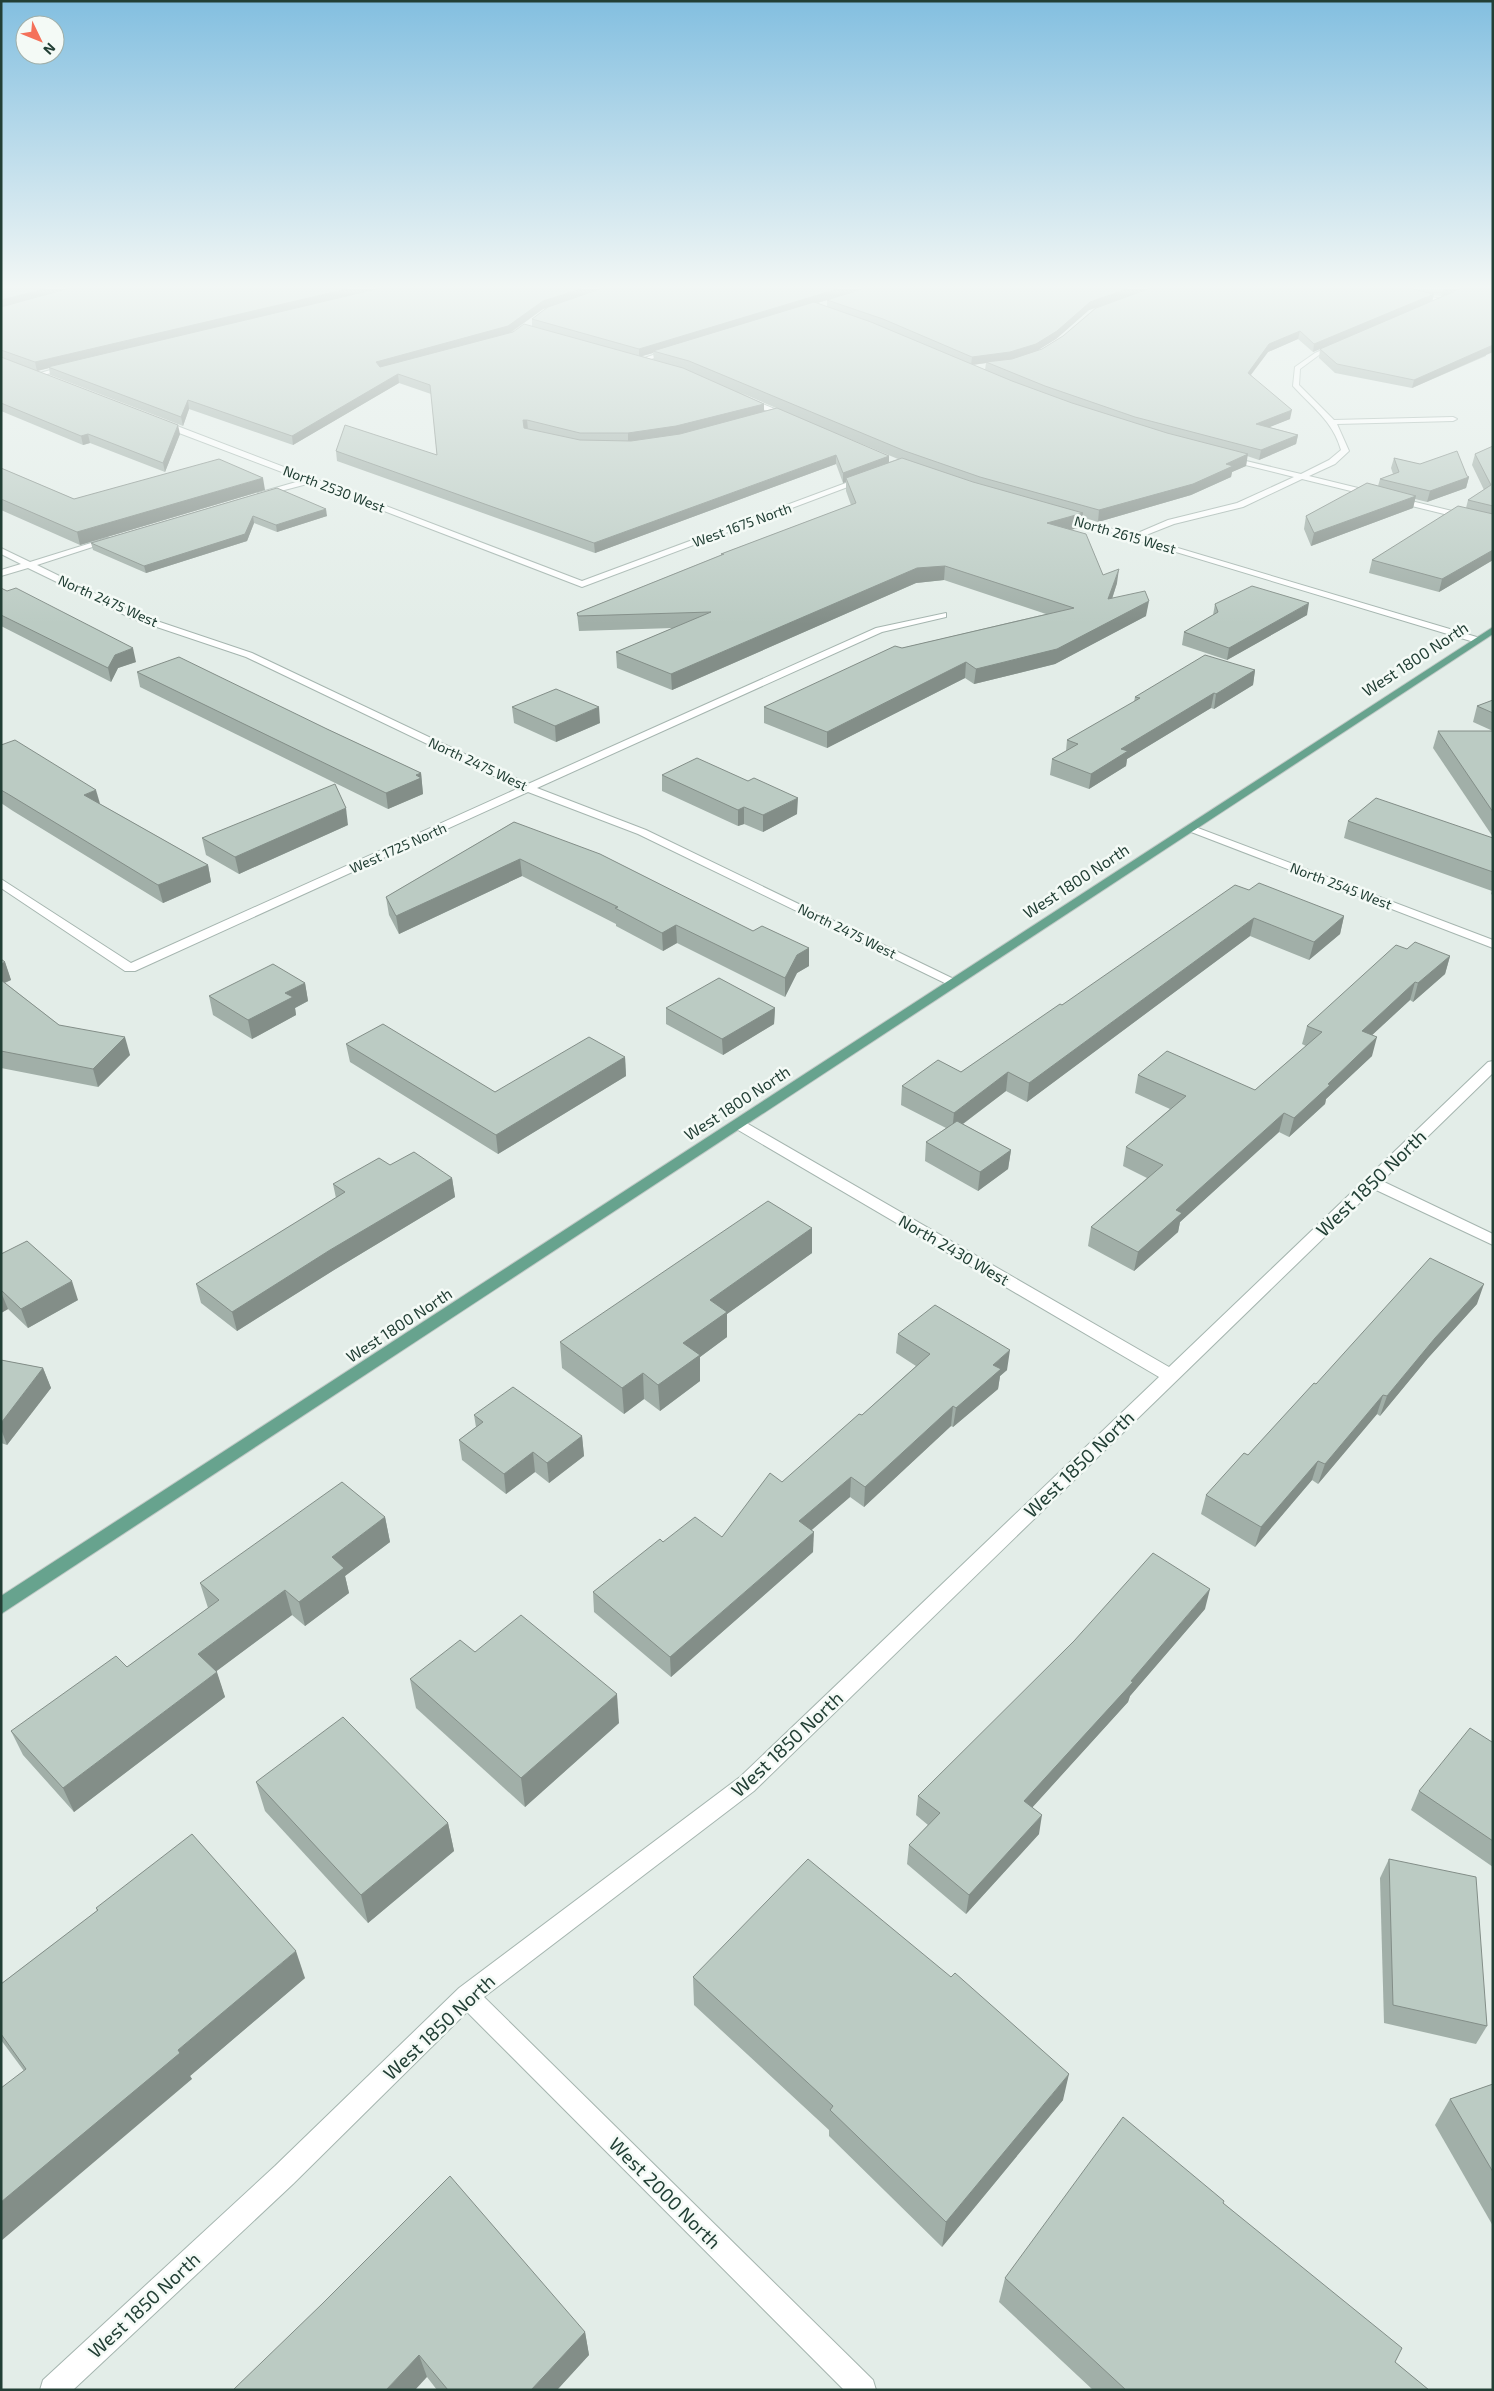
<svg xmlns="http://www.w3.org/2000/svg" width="1494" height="2391" font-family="'Exo 2',sans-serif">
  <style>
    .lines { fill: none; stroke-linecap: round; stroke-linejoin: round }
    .minor-casing { stroke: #a5b5af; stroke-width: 2 }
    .major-casing { stroke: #c1c9c6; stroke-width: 2 }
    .minor { fill: #fff; fill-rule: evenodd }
    .major { fill: #67a38e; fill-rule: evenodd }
    .wall { fill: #a1afa8; fill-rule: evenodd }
    .shaded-wall { fill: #838e88 }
    .building { fill: #bbcbc3; stroke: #838e88 }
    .labels { text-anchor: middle; stroke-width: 5; stroke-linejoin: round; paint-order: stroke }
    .far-street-label { font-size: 14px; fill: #223f35; stroke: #f4faf6 }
    .street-label { font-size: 16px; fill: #223f35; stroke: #f4faf6 }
    .near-street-label { font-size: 19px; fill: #223f35; stroke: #f4faf6 }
  </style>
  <rect width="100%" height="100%" fill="#e3ede8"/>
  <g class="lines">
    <g class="minor-casing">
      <g id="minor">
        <polygon points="1383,289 1397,289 1449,301 1446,303"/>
        <path d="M1336,344L1341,345L1319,355L1300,369L1299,385L1334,420L1453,417L1457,419L1453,421L1337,424L1349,451L1335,464L1309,476L1493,521V526L1302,479L1243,507L1174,524L1141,537L1480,638V642H1474L1060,517L1064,515L1133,535L1168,520L1237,503L1294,477L1225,460V456L1301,474L1329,460L1341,450C1333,421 1312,407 1293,386L1295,367L1315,353Z"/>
        <polygon points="673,348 675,351 639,363 636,361"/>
        <polygon points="68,365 70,368 36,377 33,375"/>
        <polygon points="745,397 792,416 793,418 786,420 743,400"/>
        <polygon points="158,421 164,421 582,581 862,477 869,479 582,587 311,483 258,497 258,493 303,480 158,425"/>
        <polygon points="107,538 114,540 37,565 139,615 252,653 528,784 876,628 946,613 946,617 882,632 537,788 646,830 960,982 954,986 949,985 638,834 528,792 135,971 125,971 1,888 1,879 131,963 519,788 246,657 133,619 28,568 1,576 1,570 21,564 1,554 1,548 30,562"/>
        <polygon points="1190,825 1493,940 1493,948 1186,830 1184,828"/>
        <polygon points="1493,1061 1493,1073 1382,1181 1493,1234 1493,1245 1374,1189 754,1791 484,1997 873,2380 876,2390 844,2390 467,2012 293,2184 73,2390 40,2390 43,2380 275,2166 459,1988 740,1777 1159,1377 733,1127 731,1124 733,1121 743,1121 1169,1367 1488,1062"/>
      </g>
    </g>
    <g class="major-casing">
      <polygon id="major" points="1493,627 1493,634 1,1614 1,1596"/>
    </g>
    <use href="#minor" class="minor"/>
    <use href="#major" class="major"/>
  </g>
  <g class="wall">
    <path d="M1,289H1493L1486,356L1412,388L1335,373L1319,358L1320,349L1334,343L1313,352L1298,339L1268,352L1251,375L1290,419L1269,427L1298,435L1296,444L1259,460L1247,456L1246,466L1232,472L1231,477L1191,495L1098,522L1082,517L1081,527L1071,530L1103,575L1117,583L1112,599L1146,616L1055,664L974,684L965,678L827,748L764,723V707L902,648L1046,614L944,580L916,583L672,690L617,668L616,652L673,628L579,631L577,613L721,555V554L851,505L846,491V482L843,483L836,464L595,553L337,461L336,451L437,455L431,394L399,383L293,445L189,409L183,426L50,375L49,368L37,371L180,434L165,472L90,443L83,445L1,411ZM1448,294L1432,301L1433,295L1442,296ZM827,300V307L817,303ZM546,308L532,319V326L512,332L543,309ZM1095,308L1063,336L1042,349L1038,350L1056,339L1089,310ZM653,353L654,360L642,356ZM986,363L985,370L973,365ZM739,392L776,408L764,411V404ZM833,432L898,459L889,462V456Z"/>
    <polygon points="1493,446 1493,560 1439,592 1369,573 1372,560 1466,508 1468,500 1484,490 1472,465 1475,454"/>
    <polygon points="1394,458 1469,477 1466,488 1427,502 1415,499 1413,508 1311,546 1304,529 1306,516 1378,486 1380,479 1393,474 1391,468"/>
    <polygon points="1,468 74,499 265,490 80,545 1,510"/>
    <polygon points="277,488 327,516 277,532 254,523 247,541 146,573 93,550 91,543"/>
    <polygon points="1,588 136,662 118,668 111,682 1,626"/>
    <polygon points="1215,604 1307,615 1227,660 1182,645 1184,632 1213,615"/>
    <polygon points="1255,670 1253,685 1214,709 1211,708 1127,759 1126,766 1089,789 1050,775 1052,759 1066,751 1067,740 1134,702 1135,697"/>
    <polygon points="137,672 327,729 421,773 423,794 388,809 140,687"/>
    <polygon points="1493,700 1493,731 1473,722 1477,706"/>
    <polygon points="512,707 600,723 556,742 514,723"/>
    <polygon points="1438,731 1493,731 1493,837 1433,748"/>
    <polygon points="1,745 100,804 208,865 211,882 163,903 13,811 1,803"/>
    <polygon points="662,775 797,814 763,832 744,824 738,826 662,791"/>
    <polygon points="1348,821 1493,838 1493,895 1491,894 1492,891 1344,838"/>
    <polygon points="514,822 753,931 809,948 809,966 797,973 785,997 677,943 663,951 616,926 616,924 522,876 399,934 389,915 386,897"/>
    <polygon points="348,825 239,874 206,855 202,838"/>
    <polygon points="1249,890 1344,916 1340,934 1309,960 1250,936 1027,1102 1006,1091 963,1124 1011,1150 1008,1169 978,1191 925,1161 926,1142 946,1128 901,1105 902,1086 961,1072 1062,1005"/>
    <polygon points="1407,949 1450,956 1445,974 1413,1002 1410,1000 1372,1035 1372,1056 1326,1099 1325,1104 1289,1137 1279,1132 1180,1222 1178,1232 1134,1271 1088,1246 1091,1227 1147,1178 1123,1166 1126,1147 1170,1109 1135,1093 1138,1075 1255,1090 1306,1046 1302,1044 1307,1026"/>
    <polygon points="1,959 5,962 11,980 5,983 59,1025 130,1055 98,1087 1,1068"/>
    <polygon points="305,983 308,1001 295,1008 296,1015 252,1039 213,1015 209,996"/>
    <polygon points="666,1008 775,1008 774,1024 723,1055 666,1024"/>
    <polygon points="346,1044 495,1092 625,1057 626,1076 498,1154 350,1062"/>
    <polygon points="390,1165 452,1178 455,1197 334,1270 237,1331 201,1303 196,1284 336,1198 333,1184"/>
    <polygon points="812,1228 812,1253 727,1314 727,1337 700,1357 700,1381 660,1411 644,1399 624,1414 562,1368 560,1342"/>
    <polygon points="1,1254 78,1300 28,1328 8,1309 1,1313"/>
    <polygon points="1477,1304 1428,1358 1380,1416 1377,1414 1318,1484 1312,1480 1255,1547 1201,1514 1206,1495 1248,1455 1316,1384"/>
    <polygon points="898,1334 1007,1370 1000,1376 998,1389 953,1427 951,1426 864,1507 850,1497 811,1530 813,1552 671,1677 594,1612 593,1592 663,1542 722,1537 782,1482 862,1415 916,1366 896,1353"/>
    <polygon points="1,1360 43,1368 51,1388 7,1445 1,1443"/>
    <polygon points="474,1415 582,1436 584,1456 549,1483 535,1472 506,1494 462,1460 459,1440 476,1427"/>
    <polygon points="385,1517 390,1542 345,1576 349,1593 305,1626 292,1615 216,1671 225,1697 74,1812 23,1755 11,1731 127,1667 208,1608 200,1583"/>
    <polygon points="1205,1609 1130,1696 1128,1702 1032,1807 1039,1834 966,1914 907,1864 909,1845 928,1825 916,1815 918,1796"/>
    <polygon points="475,1652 619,1723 525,1807 416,1708 410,1679"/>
    <polygon points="1493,1741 1493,1867 1411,1810 1419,1791 1492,1742"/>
    <polygon points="256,1782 448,1823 454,1851 368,1923 265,1811"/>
    <polygon points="1389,1859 1487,2026 1476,2044 1384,2023 1380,1878"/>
    <polygon points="96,1908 305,1978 190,2076 192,2079 24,2071 1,2040 1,1984 97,1911"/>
    <polygon points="693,1977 1063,2100 942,2247 829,2136 829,2130 694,2005"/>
    <polygon points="1493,2084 1493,2226 1435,2125 1450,2099"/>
    <polygon points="1223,2203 1395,2362 1429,2390 1093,2390 999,2302 1005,2278"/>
    <polygon points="322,2304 585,2332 589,2355 557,2390 437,2390 427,2377"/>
  </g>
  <g class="shaded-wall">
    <polygon points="45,289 76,289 1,309 1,300"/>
    <polygon points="347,289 382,289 48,367 49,368 37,371 35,362"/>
    <polygon points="581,289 606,289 543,309 508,334 377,370 376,362 543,301"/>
    <polygon points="838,289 863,289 657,352 653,351 653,353 639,357 639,349"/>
    <polygon points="1127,289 1149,289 1089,310 1056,339 1035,352 1010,360 986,362 986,363 971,365 972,357 1090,302"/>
    <polygon points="1444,289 1465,289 1442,296"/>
    <polygon points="1434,294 1432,302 1313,352 1314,344"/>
    <polygon points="1300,331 1298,339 1268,352 1246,381 1248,373 1269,344"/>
    <polygon points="1493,345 1493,352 1412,388 1414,380"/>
    <polygon points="398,374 399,383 293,445 292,436"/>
    <polygon points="188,400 189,409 183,426 181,417"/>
    <polygon points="764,404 764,413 676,435 628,442 628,433"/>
    <polygon points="1292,410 1290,419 1255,433 1256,424"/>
    <polygon points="523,420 527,420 528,429 524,430"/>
    <polygon points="178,425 180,434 165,472 163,463"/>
    <polygon points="88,434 90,443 83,445 81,436"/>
    <polygon points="1298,435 1296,444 1259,460 1261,450"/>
    <polygon points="1248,454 1246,466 1232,472 1231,477 1191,495 1098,522 1099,510 1226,464"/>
    <polygon points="836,455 836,464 595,553 594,543"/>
    <polygon points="889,456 889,466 846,478 846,482 843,483 843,473"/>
    <polygon points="1469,477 1466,488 1427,502 1430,491"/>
    <polygon points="263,478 265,490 80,545 77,532"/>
    <polygon points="1416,496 1413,508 1311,546 1314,533"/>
    <polygon points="326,509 327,516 277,532 276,525"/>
    <polygon points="1083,513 1081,527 1045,537 1047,523"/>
    <polygon points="253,516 254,523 247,541 146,573 144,566"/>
    <polygon points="1493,550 1493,560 1439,592 1442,579"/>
    <polygon points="945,566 944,580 916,583 672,690 671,674 917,568"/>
    <polygon points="1119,569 1117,583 1107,614 1108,599"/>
    <polygon points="1149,601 1146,616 1055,664 974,684 976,669"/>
    <polygon points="1309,603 1307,615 1227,660 1229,648"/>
    <polygon points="133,648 136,662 118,668 111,682 108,668 115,655"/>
    <polygon points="966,662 965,678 827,748 827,732"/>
    <polygon points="1255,670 1253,685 1214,709 1216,694"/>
    <polygon points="1214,693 1211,708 1127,759 1126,766 1089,789 1091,774 1121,749"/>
    <polygon points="599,707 600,723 556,742 555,726"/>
    <polygon points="421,773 423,794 388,809 386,793"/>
    <polygon points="96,790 101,807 84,795"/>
    <polygon points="798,798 797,814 763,832 763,815"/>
    <polygon points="744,807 744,824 738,826 738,810"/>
    <polygon points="346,808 348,825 239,874 235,857"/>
    <polygon points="520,859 522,876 399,934 396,916"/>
    <polygon points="208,865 211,882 163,903 158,885"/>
    <polygon points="1344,916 1340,934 1309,960 1314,942"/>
    <polygon points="1254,918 1250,936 1027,1102 1029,1083"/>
    <polygon points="676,925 677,943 663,951 662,933"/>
    <polygon points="809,948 809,966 797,973 785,997 785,978 797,955"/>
    <polygon points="1450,956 1445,974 1413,1002 1418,983"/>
    <polygon points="5,962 11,980 1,984 1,964"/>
    <polygon points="1415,982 1410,1000 1357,1049 1362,1031"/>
    <polygon points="305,983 308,1001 295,1008 296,1015 252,1039 248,1020 285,993"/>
    <polygon points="775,1008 774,1024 723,1055 722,1039"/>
    <polygon points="125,1037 130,1055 98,1087 93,1069"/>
    <polygon points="1377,1037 1372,1056 1326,1099 1325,1104 1289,1137 1294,1118 1328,1084"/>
    <polygon points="625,1057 626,1076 498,1154 496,1135"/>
    <polygon points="1008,1072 1006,1091 952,1132 954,1113"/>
    <polygon points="1284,1113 1279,1132 1180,1222 1178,1232 1134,1271 1138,1252 1176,1210"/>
    <polygon points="1011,1150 1008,1169 978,1191 980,1172"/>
    <polygon points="452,1178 455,1197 334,1270 237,1331 232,1312 330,1250"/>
    <polygon points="812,1228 812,1253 727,1314 727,1337 700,1357 700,1381 660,1411 658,1385 710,1300"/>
    <polygon points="72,1281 78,1300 28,1328 21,1309"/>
    <polygon points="1484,1284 1477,1304 1428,1358 1380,1416 1387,1396 1435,1338"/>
    <polygon points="1,1292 8,1309 1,1313"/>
    <polygon points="1010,1350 1007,1370 1000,1376 998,1389 953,1427 956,1408 993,1365"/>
    <polygon points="43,1368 51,1388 7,1445 1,1429 1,1423"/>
    <polygon points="643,1373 644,1399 624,1414 622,1388"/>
    <polygon points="1383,1395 1377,1414 1318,1484 1325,1464"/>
    <polygon points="953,1406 951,1426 864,1507 865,1487"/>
    <polygon points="582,1436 584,1456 549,1483 547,1463"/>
    <polygon points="533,1452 535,1472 506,1494 504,1474"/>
    <polygon points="1318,1461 1312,1480 1255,1547 1261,1527"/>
    <polygon points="851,1477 850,1497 799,1541 799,1521"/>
    <polygon points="385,1517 390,1542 345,1576 349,1593 305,1626 299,1602 332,1557"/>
    <polygon points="814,1532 813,1552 671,1677 670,1657"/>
    <polygon points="1210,1589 1205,1609 1130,1696 1128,1702 1021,1820 1024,1801 1131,1681"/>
    <polygon points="285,1590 292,1615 206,1679 198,1654"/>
    <polygon points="217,1672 225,1697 74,1812 63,1788"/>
    <polygon points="617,1694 619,1723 525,1807 521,1778"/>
    <polygon points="1042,1815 1039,1834 966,1914 969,1895"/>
    <polygon points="448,1823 454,1851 368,1923 361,1895"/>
    <polygon points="296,1951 305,1978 190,2076 192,2079 1,2241 1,2202 178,2050"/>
    <polygon points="1069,2074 1063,2100 942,2247 946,2222"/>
    <polygon points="585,2332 589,2355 557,2390 531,2390"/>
    <polygon points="419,2355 427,2377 415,2390 386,2390"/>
  </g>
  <g class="building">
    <polygon points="1,289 45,289 1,300"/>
    <polygon points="66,289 347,289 35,362 1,350 1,307"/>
    <polygon points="376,289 581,289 543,301 508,326 376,362 380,367 513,332 524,324 683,368 764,404 676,426 628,433 580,433 527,420 523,420 524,428 580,440 631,441 680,434 777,408 889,456 843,473 836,455 594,543 336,451 345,425 437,455 430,385 398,374 292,436 188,400 181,417 48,367"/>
    <polygon points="600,289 838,289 639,349 532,319 548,307"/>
    <polygon points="862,289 1127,289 1090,302 1057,331 1036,344 1010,352 972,357 883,319 827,300"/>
    <polygon points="1148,289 1413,289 1434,294 1314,344 1300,331 1269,344 1248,373 1292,410 1256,424 1298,435 1261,450 1135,417 1045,386 986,362 1012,359 1042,349 1063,336 1096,308"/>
    <polygon points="1460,289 1493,289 1493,345 1414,380 1337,364 1320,349"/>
    <polygon points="814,302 871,322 1012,381 1072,403 1167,433 1248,454 1226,464 1233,466 1193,484 1099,510 980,477 905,451 689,361 653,351"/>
    <polygon points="1,357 178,425 163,463 88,434 81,436 1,403"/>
    <polygon points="1493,446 1493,506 1468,500 1491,485 1475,454"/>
    <polygon points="1457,451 1467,476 1469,477 1430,491 1380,479 1399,472 1394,458 1420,464"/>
    <polygon points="902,458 973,482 1083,513 1047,523 1086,534 1103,575 1119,569 1108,599 1145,591 1149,601 1057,649 976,669 966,662 827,732 764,707 895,646 902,648 1074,608 945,566 917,568 671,674 616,652 711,612 578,616 577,613 724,554 721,554 856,503 846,478"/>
    <polygon points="219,459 263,478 77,532 1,499 1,468 74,499"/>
    <polygon points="1367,483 1416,496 1314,533 1306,516"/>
    <polygon points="277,488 326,509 276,525 253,516 245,534 144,566 91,543"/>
    <polygon points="1458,506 1493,514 1493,550 1442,579 1372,560"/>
    <polygon points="1252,586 1309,603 1229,648 1184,632 1218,612 1215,604"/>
    <polygon points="1,588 7,591 16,588 133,648 115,655 108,668 1,615"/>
    <polygon points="1205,655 1255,670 1216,694 1214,693 1121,749 1128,751 1091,774 1052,759 1078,744 1067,740 1140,698 1135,697"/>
    <polygon points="179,657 327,729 421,773 416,775 421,778 386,793 137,672"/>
    <polygon points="556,689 599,707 555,726 512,707"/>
    <polygon points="1493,700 1493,713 1477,706"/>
    <polygon points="1438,731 1493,731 1493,812"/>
    <polygon points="15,740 96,790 84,795 208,865 158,885 8,794 1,790 1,745"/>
    <polygon points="697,758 748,781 754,778 798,798 763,815 744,807 738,810 662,775"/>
    <polygon points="335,784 346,808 235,857 202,838"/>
    <polygon points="1376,798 1493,838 1493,872 1348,821"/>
    <polygon points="514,822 600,854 753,931 762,926 809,948 797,955 785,978 676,925 662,933 615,908 618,907 520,859 396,916 386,897"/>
    <polygon points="1259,883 1344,916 1314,942 1254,918 1029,1083 1008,1072 954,1113 902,1086 938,1060 961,1072 1060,1004 1062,1005 1235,885 1249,890"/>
    <polygon points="1415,942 1450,956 1418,983 1415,982 1362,1031 1377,1037 1328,1084 1330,1085 1294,1118 1284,1113 1176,1210 1182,1213 1138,1252 1091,1227 1163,1165 1126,1147 1186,1096 1138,1075 1167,1051 1255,1090 1322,1032 1307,1026 1396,945 1407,949"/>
    <polygon points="1,959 5,962 1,964"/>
    <polygon points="273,964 305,983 285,993 293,997 248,1020 209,996"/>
    <polygon points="719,978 775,1008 722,1039 666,1008"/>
    <polygon points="1,980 59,1025 125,1037 93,1069 1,1051"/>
    <polygon points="383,1024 495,1092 589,1037 625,1057 496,1135 346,1044"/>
    <polygon points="957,1121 1011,1150 980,1172 926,1142"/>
    <polygon points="414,1152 452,1178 330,1250 232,1312 196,1284 345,1192 333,1184 379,1158 390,1165"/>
    <polygon points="768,1201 812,1228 710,1300 727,1312 683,1343 700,1355 658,1385 643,1373 622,1388 560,1342"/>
    <polygon points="27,1241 72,1281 21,1309 1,1290 1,1254"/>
    <polygon points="1430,1258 1484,1284 1435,1338 1387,1396 1383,1395 1325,1464 1318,1461 1261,1527 1206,1495 1244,1453 1248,1455 1314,1383 1316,1384"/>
    <polygon points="935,1305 1010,1350 993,1365 1001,1369 956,1408 953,1406 865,1487 851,1477 799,1521 814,1532 670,1657 593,1592 660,1539 663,1542 695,1517 722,1537 770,1473 782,1482 859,1414 862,1415 930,1354 898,1334"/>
    <polygon points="1,1360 43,1368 1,1423"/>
    <polygon points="513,1387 582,1436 547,1463 533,1452 504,1474 459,1440 483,1422 474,1415"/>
    <polygon points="342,1482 385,1517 332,1557 344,1568 299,1602 285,1590 198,1654 217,1672 63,1788 11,1731 116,1656 127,1667 219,1600 200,1583"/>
    <polygon points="1153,1553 1210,1589 1131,1681 1133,1682 1024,1801 1042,1815 969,1895 909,1845 940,1813 918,1796 1074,1641"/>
    <polygon points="521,1615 617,1694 521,1778 410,1679 460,1640 475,1652"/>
    <polygon points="343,1717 448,1823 361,1895 256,1782"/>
    <polygon points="1470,1728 1492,1742 1493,1741 1493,1841 1419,1791"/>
    <polygon points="192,1834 296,1951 178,2050 180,2053 1,2202 1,2088 26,2069 1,2034 1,1984 98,1910 96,1908"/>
    <polygon points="808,1859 951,1977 955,1973 1069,2074 946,2222 830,2110 833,2106 693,1977"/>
    <polygon points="1389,1859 1476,1877 1487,2026 1393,2005"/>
    <polygon points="1493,2084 1493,2172 1450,2099"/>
    <polygon points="1123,2117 1224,2201 1223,2203 1402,2348 1395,2362 1429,2390 1126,2390 1005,2278"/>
    <polygon points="450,2176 585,2332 531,2390 448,2390 419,2355 386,2390 233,2390 322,2304"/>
  </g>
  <linearGradient id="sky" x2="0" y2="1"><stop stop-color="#83bfe0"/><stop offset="0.46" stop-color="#f2f7f5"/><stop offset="1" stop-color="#f2f7f5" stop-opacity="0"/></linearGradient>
  <rect width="1494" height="624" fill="url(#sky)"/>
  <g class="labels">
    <g class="far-street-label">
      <text transform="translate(334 489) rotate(21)" y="5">North 2530 West</text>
      <text transform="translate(742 525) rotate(-20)" y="5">West 1675 North</text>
      <text transform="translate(1125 535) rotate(16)" y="5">North 2615 West</text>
      <text transform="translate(108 601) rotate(24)" y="5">North 2475 West</text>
      <text transform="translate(478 764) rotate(25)" y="5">North 2475 West</text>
      <text transform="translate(398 848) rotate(-24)" y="5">West 1725 North</text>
      <text transform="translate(1341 886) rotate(21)" y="5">North 2545 West</text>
      <text transform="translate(847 931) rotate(26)" y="5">North 2475 West</text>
    </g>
    <g class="street-label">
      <text transform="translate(1415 659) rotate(-33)" y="6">West 1800 North</text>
      <text transform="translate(1076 881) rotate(-33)" y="6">West 1800 North</text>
      <text transform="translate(737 1103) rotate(-33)" y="6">West 1800 North</text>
      <text transform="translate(954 1250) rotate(30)" y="6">North 2430 West</text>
      <text transform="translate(399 1325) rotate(-33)" y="6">West 1800 North</text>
    </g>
    <g class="near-street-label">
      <text transform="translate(1371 1183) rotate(-44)" y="7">West 1850 North</text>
      <text transform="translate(1079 1464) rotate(-44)" y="7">West 1850 North</text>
      <text transform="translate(787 1744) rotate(-43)" y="7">West 1850 North</text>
      <text transform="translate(439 2027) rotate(-43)" y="7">West 1850 North</text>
      <text transform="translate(665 2193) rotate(45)" y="7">West 2000 North</text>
      <text transform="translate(144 2305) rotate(-43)" y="7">West 1850 North</text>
    </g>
  </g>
  <rect width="1494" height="2391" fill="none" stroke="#223f35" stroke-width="5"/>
  <g transform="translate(40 40) rotate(133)"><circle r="24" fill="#f4faf6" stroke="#a0afa9"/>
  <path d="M0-4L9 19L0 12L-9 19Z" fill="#f4715a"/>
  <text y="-8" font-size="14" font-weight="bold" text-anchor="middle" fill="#223f35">N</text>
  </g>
</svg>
